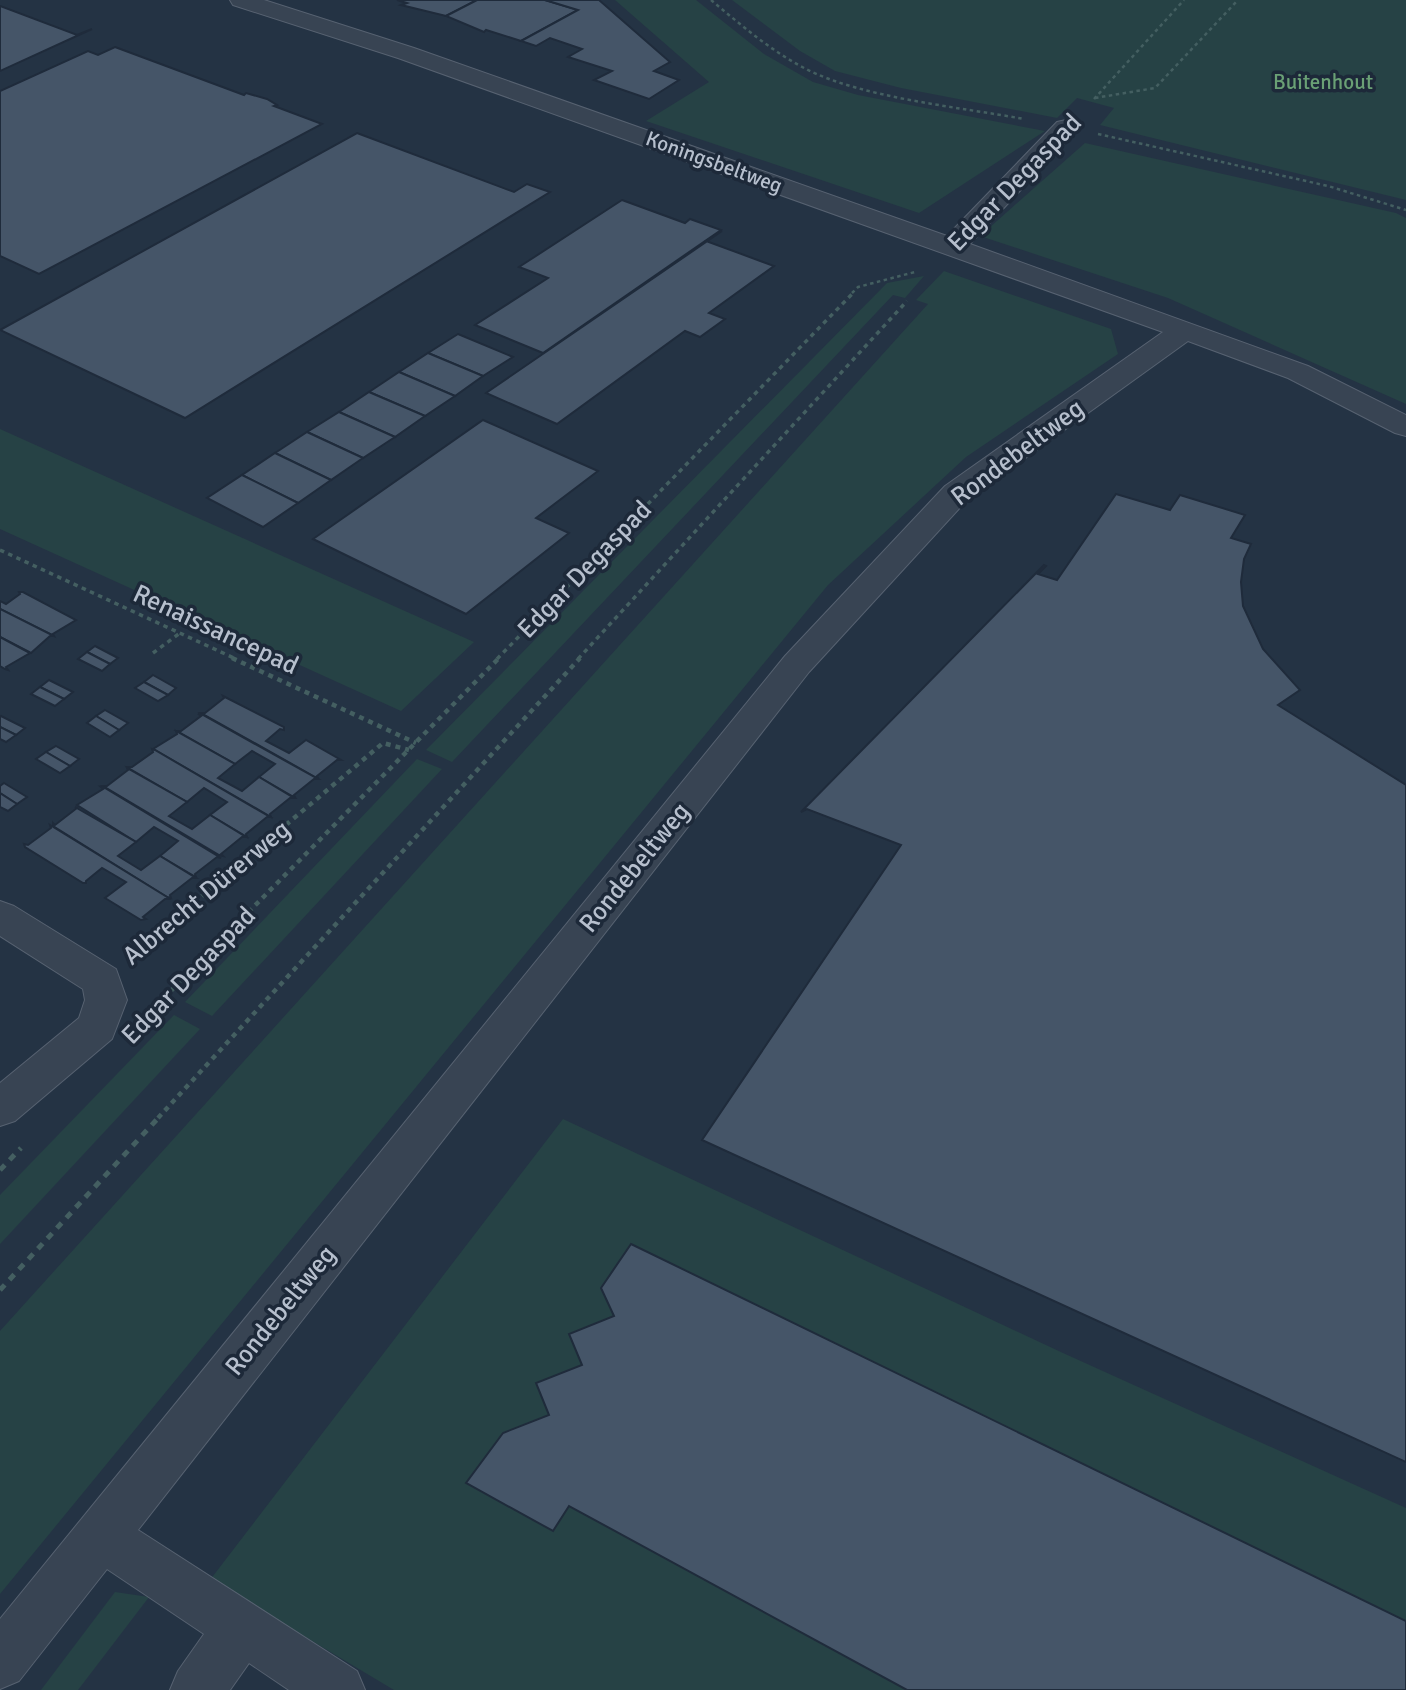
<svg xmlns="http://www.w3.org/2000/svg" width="1406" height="1690" font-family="Signika,sans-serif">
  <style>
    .green { fill: #264245 }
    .building { fill: #455568; stroke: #1f2b3b; stroke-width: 2 }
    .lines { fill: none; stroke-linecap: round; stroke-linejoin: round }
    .minor-casing { stroke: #576271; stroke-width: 2 }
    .path-far3 { stroke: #445f61; stroke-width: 2.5; stroke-dasharray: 3.5 3.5; stroke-linecap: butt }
    .path-far2 { stroke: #445f61; stroke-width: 3.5; stroke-dasharray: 4.5 4.5; stroke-linecap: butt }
    .path-far1 { stroke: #445f61; stroke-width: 4.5; stroke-dasharray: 5 5; stroke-linecap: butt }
    .path { stroke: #445f61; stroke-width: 5; stroke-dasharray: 7 7; stroke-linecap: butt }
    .minor { fill: #384453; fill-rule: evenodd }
    .labels { text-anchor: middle; stroke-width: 7; stroke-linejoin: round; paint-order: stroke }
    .far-park-label { font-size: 21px; fill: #6aa075; stroke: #1d2939 }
    .far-street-label { font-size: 21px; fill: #b6bfcd; stroke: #1d2939 }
    .street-label { font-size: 26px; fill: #b6bfcd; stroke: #1d2939 }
  </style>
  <rect width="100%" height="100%" fill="#243344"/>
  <g class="green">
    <polygon points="615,0 696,0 764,54 813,82 858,95 1045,131 919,213 646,121 709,82"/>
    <polygon points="732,0 1406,0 1406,200 1100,125 1114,108 1077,98 1057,118 901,88 835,71 800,51"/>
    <polygon points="1085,143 1396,213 1406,218 1406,404 1168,298 980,236"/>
    <polygon points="944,271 1111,329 1118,354 966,457 828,585 0,1594 0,1331 928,304 916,300"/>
    <polygon points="924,276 905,298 893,295 452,762 426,750 887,283"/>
    <polygon points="0,429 474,642 401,711 0,529"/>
    <polygon points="417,759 442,769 212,1016 185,1002"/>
    <polygon points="174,1015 200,1029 0,1244 0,1195"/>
    <polygon points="563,1119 1063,1353 1406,1508 1406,1690 394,1690 210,1580"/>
    <polygon points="115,1592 149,1597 78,1690 41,1690"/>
  </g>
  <g class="building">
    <polygon points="397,0 477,0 446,16 401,5 407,3"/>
    <polygon points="477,0 545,0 578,10 521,41 486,30 484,32 446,16"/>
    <polygon points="545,0 599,0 670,62 654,71 679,80 649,99 594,80 612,71 568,57 582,49 550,38 536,46 521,41 578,10"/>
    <polygon points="0,6 77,35 92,29 0,71"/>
    <polygon points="115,47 244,95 246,93 267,99 277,105 274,106 322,124 39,274 0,256 0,91 88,51 98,55"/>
    <polygon points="357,133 514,192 527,184 550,192 185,418 0,330"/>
    <polygon points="622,200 685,223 690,219 721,230 543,353 475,325 548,278 519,267"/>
    <polygon points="722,231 706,241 774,266 709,313 725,319 700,337 685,331 557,424 486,393"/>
    <polygon points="458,334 513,357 483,376 428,353"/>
    <polygon points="428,353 483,376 455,396 399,372"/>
    <polygon points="399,372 455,396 425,416 369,392"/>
    <polygon points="369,392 425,416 395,437 339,412"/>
    <polygon points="339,412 395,437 363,458 307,432"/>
    <polygon points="483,420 598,471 536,518 569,533 466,614 313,539"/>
    <polygon points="307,432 363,458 331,480 275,453"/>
    <polygon points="275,453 331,480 298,503 242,475"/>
    <polygon points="242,475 298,503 263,527 207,498"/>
    <polygon points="1116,494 1170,510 1180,495 1245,515 1231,538 1251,544 1244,559 1241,582 1243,606 1263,649 1300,690 1278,705 1406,785 1406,1462 702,1140 901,845 807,809 801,812 1044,565 1046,566 1038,574 1057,580"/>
    <polygon points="19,592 23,592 76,620 53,634 54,636 0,609 0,601 6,604 20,594"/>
    <polygon points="0,609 52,635 53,636 50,636 31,653 0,637"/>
    <polygon points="0,637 28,652 30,653 6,667 8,670 5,669 0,666"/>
    <polygon points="95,646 118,658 110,664 87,652"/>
    <polygon points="87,652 110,664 102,671 78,659"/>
    <polygon points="153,675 176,688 168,695 144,682"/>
    <polygon points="49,680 73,692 64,699 40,687"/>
    <polygon points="144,682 168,695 158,701 135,688"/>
    <polygon points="40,687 64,699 55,706 31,694"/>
    <polygon points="223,696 284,727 284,730 280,729 266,741 289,753 306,740 341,760 337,760 317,776 318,778 315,777 201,713 205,713 224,698"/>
    <polygon points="105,710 128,723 119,730 96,716"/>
    <polygon points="198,714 203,715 318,779 314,779 294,795 295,797 292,796 259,777 275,764 252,751 235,764 177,731 181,731 201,716"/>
    <polygon points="96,716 119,730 110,737 87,723"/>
    <polygon points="0,717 1,716 25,728 16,735 0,727"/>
    <polygon points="0,727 16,735 6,742 0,739"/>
    <polygon points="176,731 235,764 218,778 242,791 259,777 294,798 290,798 270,814 271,817 153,749 177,734"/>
    <polygon points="56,746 79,759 70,766 46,752"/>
    <polygon points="152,749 155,750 270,817 267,817 246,834 247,837 210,815 227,802 204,788 187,802 130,769 128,767 132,767 153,752"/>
    <polygon points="46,752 70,766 60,773 36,759"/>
    <polygon points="127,768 187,802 169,816 192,829 210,815 246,837 242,837 221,854 223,856 219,855 103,786 107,786 128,770"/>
    <polygon points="4,783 27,797 17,804 0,793 0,786"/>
    <polygon points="101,787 105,788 221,858 217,857 195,874 196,877 194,876 160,856 178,841 154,827 136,842 77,805 103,789"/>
    <polygon points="0,793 17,804 8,811 0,807"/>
    <polygon points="75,807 136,842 118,856 141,870 160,856 196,878 192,878 170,895 171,898 167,897 53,826 53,823 55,825 77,808"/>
    <polygon points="50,825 167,897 169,899 165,899 143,917 146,919 141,920 105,898 126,882 102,868 86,881 86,883 83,883 25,847 24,844 28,845 51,828"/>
    <polygon points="631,1244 1406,1621 1406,1690 907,1690 569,1506 553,1531 466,1483 503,1433 549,1415 536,1383 582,1365 569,1334 614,1316 601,1288"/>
  </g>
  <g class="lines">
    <g class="minor-casing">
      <g id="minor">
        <polygon points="230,0 264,0 414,48 947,236 1057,122 1066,120 1075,122 1078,127 1075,132 970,244 1308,366 1406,415 1406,436 1395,433 1288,378 1188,341 967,500 809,672 138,1530 357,1671 365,1690 289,1690 249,1663 230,1690 170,1690 178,1671 204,1634 107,1569 19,1681 0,1689 0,1619 785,656 945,486 1163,332 398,58 233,5"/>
        <polygon points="0,901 14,906 116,969 127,1000 112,1039 15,1121 0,1126 0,1083 79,1018 85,1000 83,989 0,936"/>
      </g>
    </g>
    <g class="path-far3">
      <path d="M711,0C741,25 771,51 806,69C863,98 959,107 1024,119"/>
      <polyline points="1095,98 1155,88 1238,0"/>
      <polyline points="1094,99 1184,0"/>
      <polyline points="1098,134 1328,186 1406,210"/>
      <polyline points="852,293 858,287 915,272"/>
    </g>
    <g class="path-far2">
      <polyline points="0,550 236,659"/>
      <polyline points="153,653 180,633"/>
      <polyline points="497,659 854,292"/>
      <polyline points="578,659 907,301"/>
    </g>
    <g class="path-far1">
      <polyline points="232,658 416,743"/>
      <polyline points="133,954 383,743 409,750"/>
      <polyline points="150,1012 499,658"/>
      <polyline points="158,1118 580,658"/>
    </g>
    <g class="path">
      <polyline points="0,1170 21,1148"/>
      <polyline points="0,1290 160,1116"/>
    </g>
    <use href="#minor" class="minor"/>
  </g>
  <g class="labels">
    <g class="far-park-label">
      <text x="1323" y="89">Buitenhout</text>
    </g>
    <g class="far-street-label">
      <text transform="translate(714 162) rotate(20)" y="7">Koningsbeltweg</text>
    </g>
    <g class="street-label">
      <text transform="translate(1014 182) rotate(-46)" y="9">Edgar Degaspad</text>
      <text transform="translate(1017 452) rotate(-37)" y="9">Rondebeltweg</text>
      <text transform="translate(584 569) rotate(-46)" y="9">Edgar Degaspad</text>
      <text transform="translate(216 629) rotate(25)" y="9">Renaissancepad</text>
      <text transform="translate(634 867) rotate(-51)" y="9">Rondebeltweg</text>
      <text transform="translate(206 892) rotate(-40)" y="9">Albrecht Dürerweg</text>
      <text transform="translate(188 975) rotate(-46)" y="9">Edgar Degaspad</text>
      <text transform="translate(280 1310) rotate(-51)" y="9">Rondebeltweg</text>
    </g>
  </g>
</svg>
